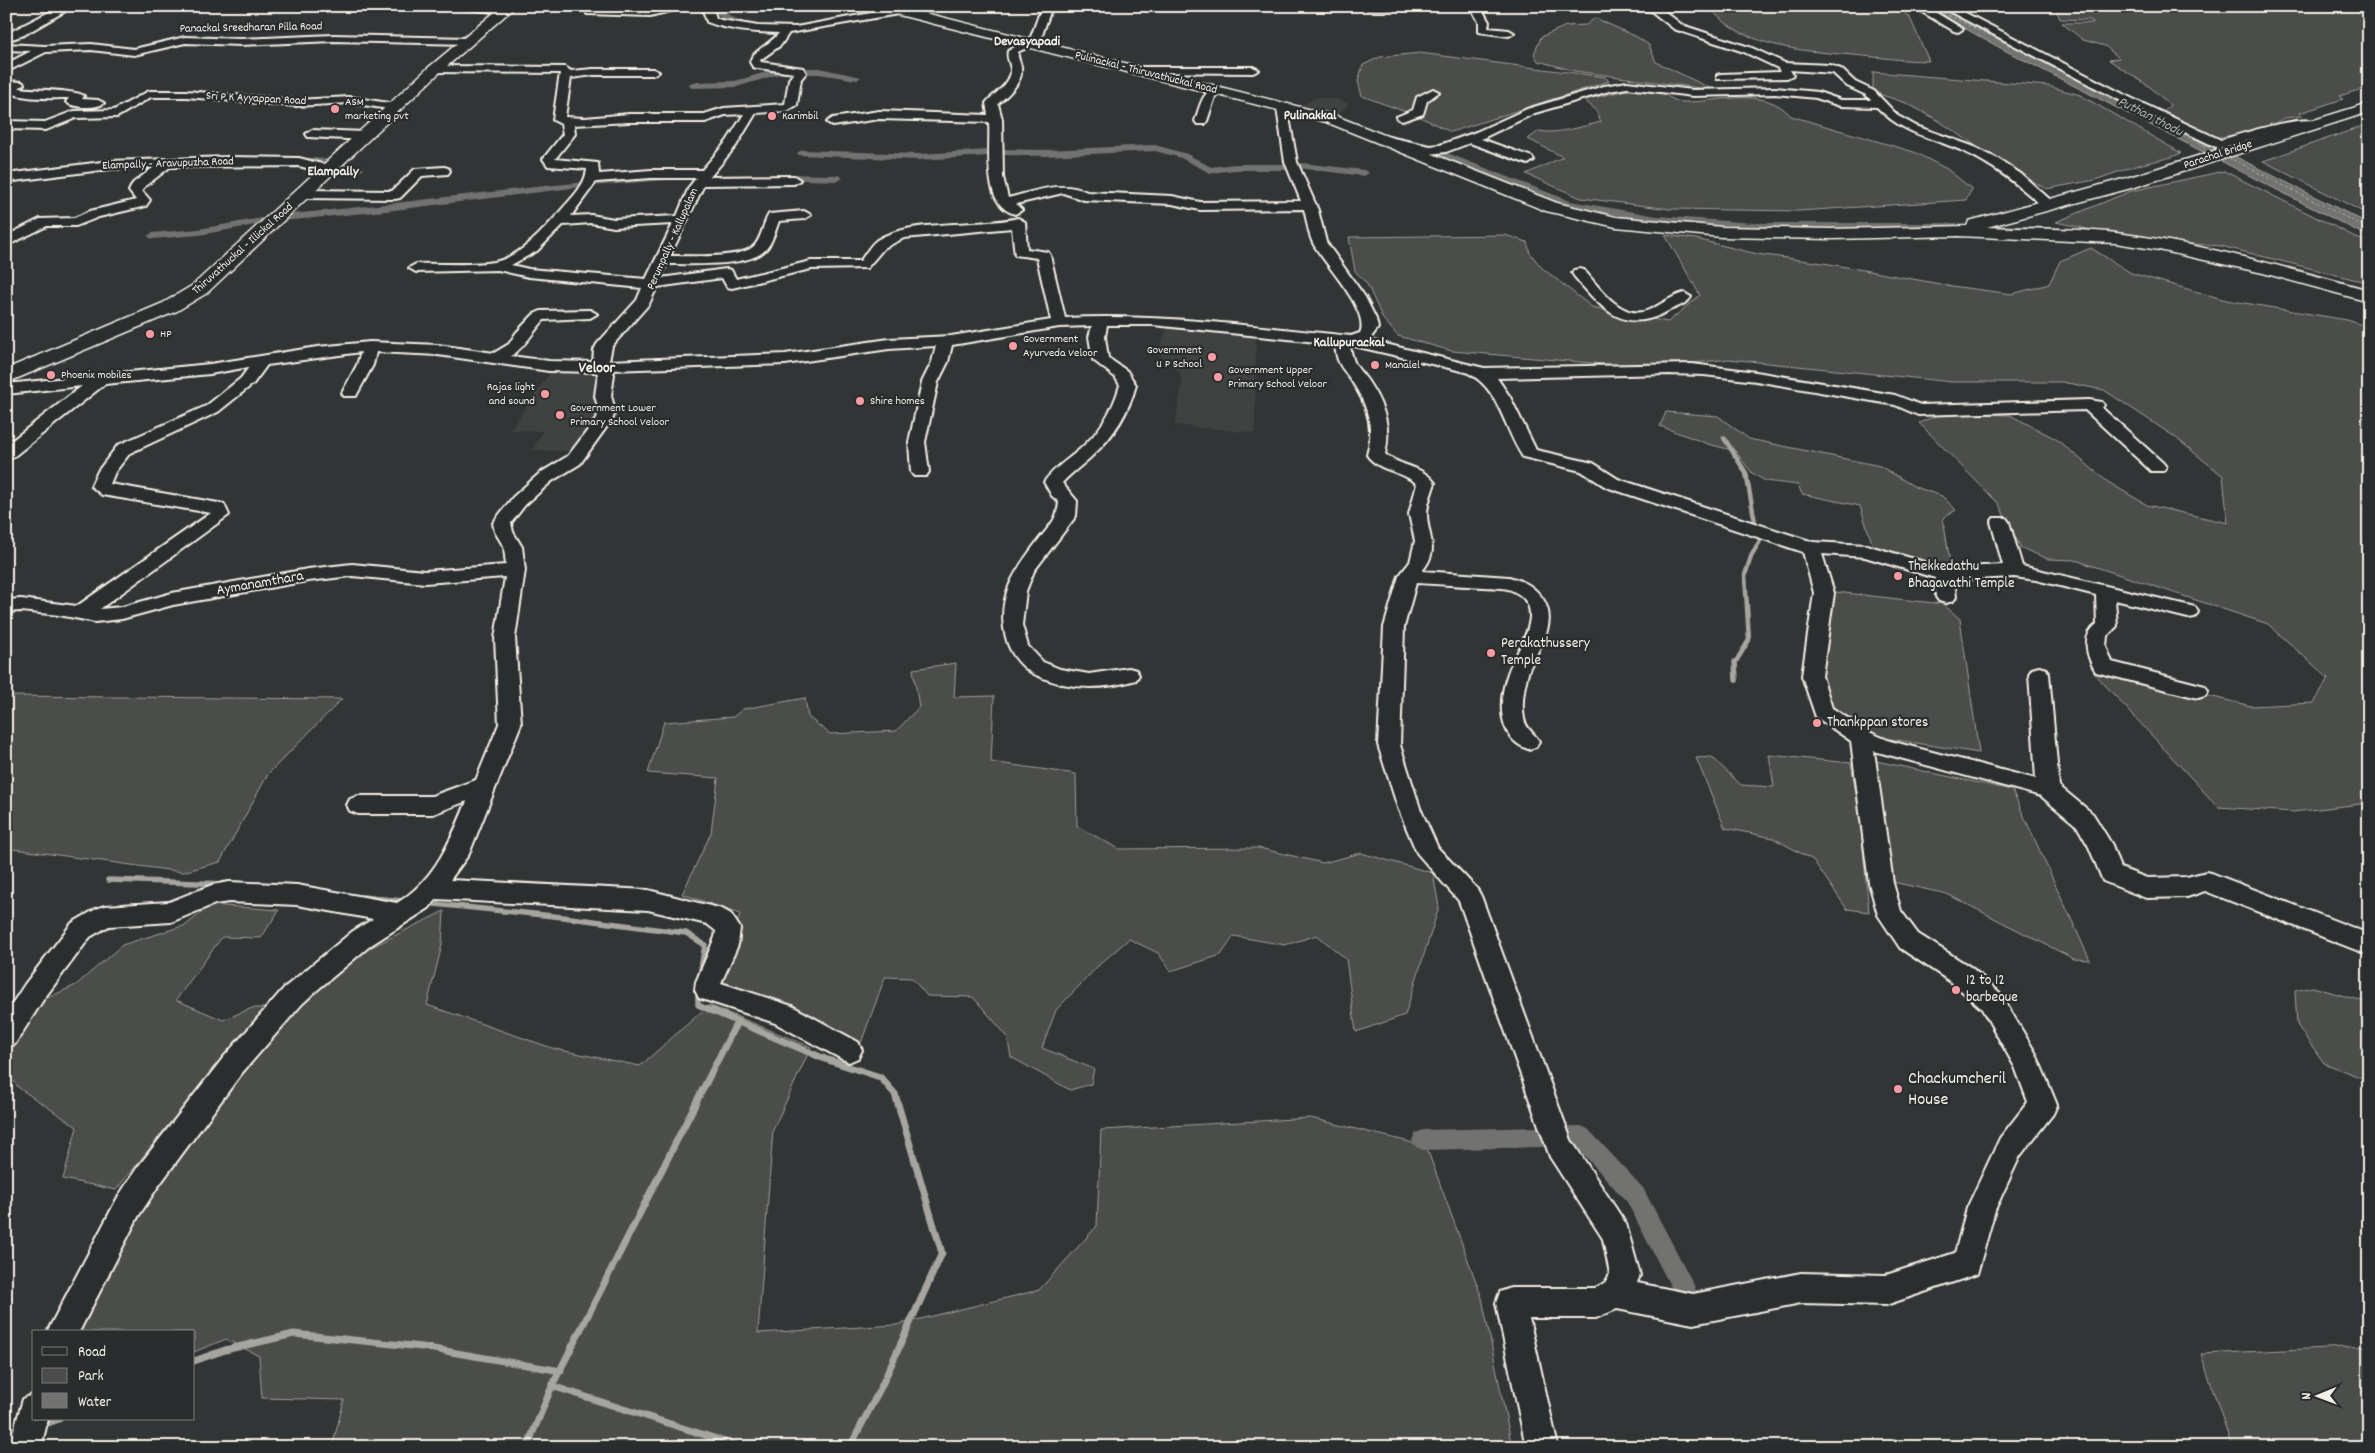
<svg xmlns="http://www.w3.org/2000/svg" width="2375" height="1453" viewBox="0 0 2375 1453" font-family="Dekko,sans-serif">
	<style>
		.built { fill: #404242 }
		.green { fill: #4b4d4c; stroke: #a09f9a }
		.water { fill: #727370; stroke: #a6a5a0 }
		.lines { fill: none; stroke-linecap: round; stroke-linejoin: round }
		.stream-far2 { stroke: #a6a5a0; stroke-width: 4.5 }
		.stream-far1 { stroke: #a6a5a0; stroke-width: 5.5 }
		.stream { stroke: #a6a5a0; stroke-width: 7 }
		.canal { fill: #727370; fill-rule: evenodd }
		.ferry { stroke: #b3b2ac; stroke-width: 1; stroke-dasharray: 3 2.5; stroke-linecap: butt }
		.minor-casing { stroke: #f4f1e8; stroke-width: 4 }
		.major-casing { stroke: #f4f1e8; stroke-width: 3 }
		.minor { fill: #2a2d2e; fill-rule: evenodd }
		.major { fill: #2a2d2e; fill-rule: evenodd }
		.poi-dot { fill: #ff9aa2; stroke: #2a2d2e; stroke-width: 2 }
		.labels { text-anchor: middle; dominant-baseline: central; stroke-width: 4.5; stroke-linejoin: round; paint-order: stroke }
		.far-street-label { font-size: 12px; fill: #f4f1e8; stroke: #2a2d2e }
		.far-poi-label { font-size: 12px; fill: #f4f1e8; stroke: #2a2d2e; text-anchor: start }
		.far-neighbourhood-label { font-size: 14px; font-weight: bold; fill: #f4f1e8; stroke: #2a2d2e }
		.far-water-label { font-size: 14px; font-style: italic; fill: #b3b2ac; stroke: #2a2d2e }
		.far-quarter-label { font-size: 15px; font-weight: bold; fill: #f4f1e8; stroke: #2a2d2e }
		.poi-label { font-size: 15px; fill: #f4f1e8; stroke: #2a2d2e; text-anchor: start }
		.street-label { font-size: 15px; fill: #f4f1e8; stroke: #2a2d2e }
		.near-poi-label { font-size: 18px; fill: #f4f1e8; stroke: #2a2d2e; text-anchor: start }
	</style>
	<rect width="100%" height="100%" fill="#323535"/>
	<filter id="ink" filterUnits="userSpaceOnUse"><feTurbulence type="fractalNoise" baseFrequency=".02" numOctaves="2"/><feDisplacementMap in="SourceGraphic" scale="10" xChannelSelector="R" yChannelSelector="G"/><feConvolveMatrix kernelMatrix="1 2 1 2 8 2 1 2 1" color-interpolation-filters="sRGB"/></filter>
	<g filter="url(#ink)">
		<path class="built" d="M1317,97L1337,99L1349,104L1335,118L1296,108Z
			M1169,325L1256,335L1255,433L1175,425L1182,383L1179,371L1164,360L1158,352Z
			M550,373L601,374V409L597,422L576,451L532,450L543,431L510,430Z"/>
		<path class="green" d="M1708,6H1897L1910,18L1929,61C1906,61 1886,58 1864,56C1810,51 1745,51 1708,6Z
			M2055,6H2151L2165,13L2239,8L2236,6H2369V87L2339,96L2343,99L2300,113L2302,116L2285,118L2263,129L2216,138L2207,137L2164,112L2170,105L2150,87L2109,60L2119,58L2105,46L2083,40L2062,23H2094L2090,20L2060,19Z
			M1595,18L1637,37L1649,45L1656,62L1714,90L1575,71L1538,61L1534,54L1541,37L1566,26L1586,25Z
			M1420,53L1605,77L1609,81L1451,132L1420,117L1362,96L1358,81L1363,65L1380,57Z
			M1873,72L2048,86L2080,95L2181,153L2172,157L2138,165L2095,180L2046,189L2000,162L1936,119L1906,103L1873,92Z
			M1635,88C1643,89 1655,89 1662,93C1670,97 1673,101 1683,102C1718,103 1764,85 1791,116L1914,152L1947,169L1972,189L1966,200L1799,211L1670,209L1581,198L1526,174L1563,157L1528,139L1539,131C1555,135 1584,126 1601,122L1595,109L1584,100Z
			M2369,124V215L2263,161Z
			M2224,171L2369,244V283L2221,246L2132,239L2056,222L2131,191Z
			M1505,235L1527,242L1530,253L1542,268L1592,307L1668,322L1700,295L1665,235L1696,239L1757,254L1830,264L1951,286L2012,294L2049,284L2060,261L2091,248L2131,273L2226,300L2347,320L2369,327V803L2293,812L2218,807L2093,672L2124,676L2251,706L2314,703L2328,678L2268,624L2075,560L2048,559L2021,548L1998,503L1919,423L1942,413L2010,415L2056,439L2108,482L2147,505L2228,523L2223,476L2175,437L2104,390L2062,382H1952L1729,359L1649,368L1452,351L1398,336L1383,319L1367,284L1355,271L1349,237Z
			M1666,412L1718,416L1749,439L1880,466L1915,487L1942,496L1956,510L1943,518L1951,569L1940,571L1874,549L1860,506L1802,494L1798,485L1765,481L1752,473L1735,451L1708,444L1660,426Z
			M1827,591L1943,604L1960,619L1979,753L1878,737L1828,710L1822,679Z
			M956,663L954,697L994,696L991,762L1076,774L1077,826L1119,849L1259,848L1323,863L1361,853L1433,873L1439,907L1405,1015L1356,1032L1346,959L1317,935L1285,945L1234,936L1221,955L1171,971L1158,953L1129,939L1101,963L1056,1010L1042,1048L1094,1069L1091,1084L1070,1090L1011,1057L1007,1036L973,997L927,996L912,978L885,977L861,1043L790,1007L718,986L740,914L682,894L711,833L718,778L648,773L664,722L733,717L743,709L805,698L808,717L830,734L896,731L919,707L913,669Z
			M6,696L342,699L268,774L220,862L183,872L6,848Z
			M1769,755L1851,763L1860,818L1869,912L1847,909L1813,860L1773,838L1725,828L1696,758L1712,757L1741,785L1774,787Z
			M1876,761L2012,790L2090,960L2074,959L1947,894L1888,881Z
			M211,905L279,910L261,938L222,937L176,1000L223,1020L252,1008H269L199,1087L116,1190L63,1179L77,1127L19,1088L6,1071V1047L23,1022L45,999L76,985L122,945L186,925Z
			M444,911L442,945L427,1005L555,1049L640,1066L709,1005L811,1047L773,1130L758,1333L896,1325L1039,1290L1097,1226L1101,1130L1311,1118L1426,1146L1482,1298L1512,1447H332L344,1400L262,1398L259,1356L226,1339L194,1352V1332H80L113,1259L170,1168L287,1018L358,954Z
			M2313,987L2369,1003V1081L2324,1063L2297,1025L2295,991Z
			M2369,1346V1447H2232L2201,1354Z"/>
		<path class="water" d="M1919,6H1937L2369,224V237L2006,51L1946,18Z"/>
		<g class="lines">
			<path class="stream-far2" d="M1724,438L1746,473L1755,522
				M1735,663L1749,640L1745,575L1752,554L1760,541L1759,537"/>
			<path class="stream-far1" d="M1735,662L1736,680
				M108,880L228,884
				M363,897L403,901
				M434,904L563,917L686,933L705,945L699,981
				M698,992V1005L714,1012"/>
			<path class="stream" d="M711,1010L825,1059L880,1077L895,1094L942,1253L881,1387L850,1447
				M194,1361L225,1350L294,1334L422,1347L561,1371
				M552,1386L742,1447
				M40,1426L59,1419
				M527,1447L552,1386L737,1022"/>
			<path class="canal" d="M493,6L676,7L657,11L628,13L512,10Z
				M711,6H719C736,27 767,25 791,26L795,28C784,36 737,27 725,20C719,17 715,12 711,6Z
				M780,68H819L861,77L857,80L819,74H780L736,87L692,88L688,85L692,82L735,81Z
				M1155,145L1187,154L1211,167L1235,164H1286L1291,167L1286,170H1235L1210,173L1181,158L1155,151L1046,156L1004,155L999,152L1004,149L1046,150Z
				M802,150L918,154L989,150L994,153L989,156L918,160L799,155L797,153Z
				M1436,151H1442L1570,201L1657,216L1754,223H1956L1961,226L1956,229H1754L1657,222L1564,206L1436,155Z
				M287,157L319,158L359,166L364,169L359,172L319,164L284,162V158Z
				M1301,163L1364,170L1369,173L1364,176L1298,168L1296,166Z
				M676,174L681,177L679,179L580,187L386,211L282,221L277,218L282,215C414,202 544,184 676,174Z
				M773,174L838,175L843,178L838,181L770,179L768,177Z
				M262,218L267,221L266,223L199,235L152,239L147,236L152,233L199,229Z
				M1983,224L2063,228L2068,231L2063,234L1979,229L1978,227Z
				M2289,266L2369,288V294L2285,271V267Z
				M1581,1126L1588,1129L1643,1188L1693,1283L1696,1291L1693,1299L1685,1302L1677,1299L1627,1202L1576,1146L1423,1150L1416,1147L1412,1140L1416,1133L1423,1130Z"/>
			<path class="ferry" d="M1928,6L2019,49L2215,151
				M2228,157L2369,229"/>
			<g class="minor-casing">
				<path id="minor" d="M61,6H74L24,35L6,41V34Z
					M461,6H498L510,10L505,13L466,9Z
					M594,6H607L604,9L650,10L669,6H691L650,16L587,14V10Z
					M698,6H712L716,18L721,20L758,26L796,27L898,8L903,11L898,14L789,33L781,45L760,60L761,62L803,68L806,73L801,79L797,105L787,111L756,113L736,146L710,177L794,176L800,180L794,184L704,185L670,256C689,256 741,259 754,246C762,238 763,223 769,214L804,211L811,215L804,219L779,221C775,231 772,245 763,252C745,267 690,264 666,264L661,278L726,269L731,270L736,279L811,261H860C866,254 869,246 877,240C912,218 976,228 1018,218L1025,222L1027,249L1048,252L1050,255L1065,318C1161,313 1256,327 1351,336L1360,333C1371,311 1323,263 1313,243C1308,233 1307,220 1304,209L1200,210L1172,204L1084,200L1063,193L1016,204L1022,210L1015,214C981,205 991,149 989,122L879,119L833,126L827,122L833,118L879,111L988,115L986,103C994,93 1010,85 1011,71C1011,63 1006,59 1008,51L1031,37L1042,6H1052L1040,41L1018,52C1017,59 1021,62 1021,68C1023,83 1008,94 998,104L1002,119L1003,177L1008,198C1034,192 1061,180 1087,192L1172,196L1200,202L1301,201L1285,162L1277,108L1279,106H1287L1297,162L1318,210L1326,242L1365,297L1376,319L1378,328L1369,340L1484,368L1692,364L1756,372L1895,395L1921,405L2089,400L2102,402L2104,405L2102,408L2163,463L2166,467L2163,471H2151L2085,410L1918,415L1895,405L1756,381L1704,375L1669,374L1497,378L1510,397L1536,450L1593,463L1618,479L1813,542L1866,545L1945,568L2003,565L1991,522L1994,518H2006L2009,522L2022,566L2195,607L2198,612L2195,617L2188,618L2115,600L2117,626L2107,636L2106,646L2112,662L2205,686L2208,691L2205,696L2198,698L2096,672C2086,656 2081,636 2097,624L2096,595L2036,580L2014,577L1954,580L1956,597L1953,601L1946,603L1939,601L1936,597L1935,578L1865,557L1822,554L1834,593L1822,676L1832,708L1869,732L1890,741L2036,779L2029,674L2032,669L2039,667L2046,669L2049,674L2059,786L2093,814L2112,845L2120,868L2147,878L2187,877L2206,872L2214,874L2369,934V955L2205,891L2187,897L2146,898L2103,881L2089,847L2077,826L2041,796L1874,751L1893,883L1901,911L1918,934L1972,968L2000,993L2036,1054L2057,1105L2053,1114L2020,1156L1995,1210L1977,1274L1886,1305L1801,1303L1693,1324L1617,1309L1596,1318H1529L1558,1447H1526L1496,1303L1500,1292L1511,1288H1595L1605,1283L1610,1274L1603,1239L1550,1157L1459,901L1417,853L1398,808L1378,745L1384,627L1399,576L1410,562L1415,541L1409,514L1417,484C1401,470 1379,472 1367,455C1374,431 1369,409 1356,388C1345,368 1337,369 1335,344L1153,325H1107L1105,337L1108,358L1127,371L1136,385C1129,411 1114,436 1094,454C1084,464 1072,472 1062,483L1077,501L1076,516L1034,571L1026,591L1022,625L1028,646L1043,662L1060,669L1089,674L1129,668L1136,670L1139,675L1136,680C1102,690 1068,690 1036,675C1023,669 1011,655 1007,641C994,599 1015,570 1040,538C1050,526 1058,518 1059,502L1052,496L1044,482C1053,469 1067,460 1079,450C1099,433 1113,410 1120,385L1115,377L1093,360L1089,337L1092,326L1059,327L952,345L948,362L938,382L925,442L929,472L926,476H914L911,472L909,442L922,382L932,362L936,346L889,349L785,364L611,370L614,374L611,396L615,410L613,418L580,464L552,481L525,505L511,523L513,532L522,547L525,570L515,638L521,724L469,854L450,880L648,890L722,909L731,914L740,928L738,945L721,983L792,1006L858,1042L862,1050L858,1058L849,1062L840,1058L775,1023L699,998L695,990L696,982L715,937L716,931L707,924L648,910L436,899L429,908L371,945L316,991L302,1004L241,1074L157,1188L138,1217L79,1332H47L118,1197L137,1168L223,1058L284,988L353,931L373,919L297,905L229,902L215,904L171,922L109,926L90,937L43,1000L15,1044L6,1047V1013L25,984L72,923L96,909L105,906L169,902L212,885L229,882L297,885L397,903C435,880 451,840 467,801L433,814H358L350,811L347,805L350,799L358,796H432L476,780L499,724L495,638L505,577L425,583L352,576L308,581L173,605L122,619L95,622L59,615L21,611L6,612V600L21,599L77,606L211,513L108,496L102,495L91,486L98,471L118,445L206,406L241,378L249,367L210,374L105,384L12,458L6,459V445L82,386L6,394V384L210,364L317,347L370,342L438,345L494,353L509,344L516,333L534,314L541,311L590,310L597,314L590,318L544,320C533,332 524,348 511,356L549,361L593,362L594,350L597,344L637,300L642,288L529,277L498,270L416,272L409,268L416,264C441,263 469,266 494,262C521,257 546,228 563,208C572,198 586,184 587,169L548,166L543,159L563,134L561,124L553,120L560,73L436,72L430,69L436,66L565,67L571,71L593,69H653L659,72L653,75H593L571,78L565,117L585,118L629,114H704L724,108L785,104L789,79L794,73L757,68L753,67L750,62C752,51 772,43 779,33C755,32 730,31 707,22L703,10ZM744,114L727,141L702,170H651L599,174L598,163L555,159L575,134L574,125L629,122H705L725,115ZM651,178H696L689,187L677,216L614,219L591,215L571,216L596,182ZM591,223L614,227L673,224L646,279L529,269L511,265L537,251L563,225ZM1012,228L1015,255L1037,258L1051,320L951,336L889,339L785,354L609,361L612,346L649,304L657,287L722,278L727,287L732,288L811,269L867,268L884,248L904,238ZM1350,345L1466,372C1500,387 1503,428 1523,457L1581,471L1606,487L1803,552L1814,593L1802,676L1816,717L1851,741L1869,883L1878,915L1900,948L1954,984L1982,1009L2015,1067L2028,1102L2000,1138L1967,1208L1955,1253L1886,1275L1801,1273L1693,1294L1637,1283L1640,1275L1626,1224L1571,1140L1481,896L1477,889L1438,848L1420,808L1400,745L1404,627L1416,583C1439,584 1461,586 1484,587C1493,588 1503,587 1511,590C1551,607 1517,648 1508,673C1502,690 1499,709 1505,726C1509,737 1516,745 1528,749L1536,747L1539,741C1534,733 1526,729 1524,719C1521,703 1524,686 1529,670C1538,647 1559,624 1543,599C1534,586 1524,581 1509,577L1422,571C1441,549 1427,536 1427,514C1427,504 1432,492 1435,483C1422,465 1400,467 1385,454C1391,429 1385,408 1371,386C1360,368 1353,369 1350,345ZM361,352L357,365L342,393L344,396H356L373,365L376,352L438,355L549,371L596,372L598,374L595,396L599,410L597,418L568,456L540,473L513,497L493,523L495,532L504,547L506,565L425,571L352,564L308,569L172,593L122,607L100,609L229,515L224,504L110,484L115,472L130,453L218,412L253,384L267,365Z
					M1363,6H1426L1421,9H1368Z
					M1470,6H1480L1489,22L1488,28L1509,30L1514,33L1509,36L1479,32V22Z
					M1629,6H1658L1682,25L1752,48L1785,63L1829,65L1841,69L1855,82L1874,91L1898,116L1916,126L1972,146L1998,159L2021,174L2055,204L2048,208L2043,207C2019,185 1995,166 1965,152C1932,137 1904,135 1877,107L1840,106L1816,98L1775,94L1693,96L1627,88L1609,91L1535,113L1481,139L1532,157L1534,160L1528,164L1470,143L1446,152L1430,154L1380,143L1378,140L1384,136L1430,146L1440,145L1476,132L1527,109L1604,86L1627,82L1693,90L1775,88L1818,92L1841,100H1871L1866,95L1847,86L1833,73L1790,70L1793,75L1787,78L1717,79V75L1721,74L1780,72L1778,68L1744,52L1674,29L1651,11L1634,9Z
					M1912,6H1925L1963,29L1958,32L1954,31Z
					M1939,6H1952L2131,98L2221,140C2239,135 2310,111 2323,124L2317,128L2290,129L2220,148L2216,147L2123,102Z
					M333,35L468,38L473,41L468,44L333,41L241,45L185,43L134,55L91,50L46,52L6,72V64L31,51L6,50V44L45,46L91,44L134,49L185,37L241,39Z
					M1134,67H1253L1259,70L1253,73L1130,72L1128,70Z
					M6,81L22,82L24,84L19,88C32,90 78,90 84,96L82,99L98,100L104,103C97,109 73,108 66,102L69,98C54,98 18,100 6,90Z
					M1215,88L1221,91L1215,97L1207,121L1205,124H1197L1195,121C1199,110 1202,91 1215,88Z
					M1433,89L1439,92L1427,101L1423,114L1402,121L1398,119L1396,117L1413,110L1417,97Z
					M149,91H186L296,100L350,97L395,104L401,107L395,110L350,103L296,106L186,97H151L117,117L76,118L46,130L6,129V121L45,122L74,111L114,110Z
					M312,130L365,132L371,136L365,140L308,137L306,134Z
					M229,157L299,158L333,167L335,170L329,174L299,166L170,167L143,188L142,191L150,200L146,206L99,217L76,226H47L6,246V236L40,219L74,218L90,211L136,200L129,191L133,183L154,167L110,169L6,182V174L110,161Z
					M444,167L448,168L450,171L448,174L422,176L400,198L395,199L304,198L298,194L304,190L392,191L415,169Z
					M1579,269L1584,270C1599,287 1622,322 1649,310C1661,305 1671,296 1684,293L1691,297C1687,304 1676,307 1668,311C1624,336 1601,308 1574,276L1572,273L1574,270Z
					M34,1394V1419H48L41,1447H9L23,1399Z"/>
			</g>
			<g class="major-casing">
				<path id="major" d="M502,6H516L438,74L207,293L177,311L6,383V369L163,303L193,285L428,68Z
					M874,6H897L1336,116L1557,203L1616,217L1722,227L1832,229L1967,226L1969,221L2123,179L2369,103V112L2135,187L1987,227C2030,229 2074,228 2116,233C2202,243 2286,268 2369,290V302L2263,273L2159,250L2115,243L1958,236L1832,239L1722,237L1616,227L1546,211L1326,122L875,9Z"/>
			</g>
			<use href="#minor" class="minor"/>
			<use href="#major" class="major"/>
		</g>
	</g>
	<g class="poi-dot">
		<circle cx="335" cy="109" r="5"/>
		<circle cx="772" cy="116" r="5"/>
		<circle cx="150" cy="334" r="5"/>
		<circle cx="1013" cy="346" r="5"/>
		<circle cx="1212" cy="357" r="5"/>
		<circle cx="1375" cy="365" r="5"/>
		<circle cx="51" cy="375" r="5"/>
		<circle cx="1218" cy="377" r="5"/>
		<circle cx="545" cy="394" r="5"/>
		<circle cx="860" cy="401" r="5"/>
		<circle cx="560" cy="415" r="5"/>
		<circle cx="1898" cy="576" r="5"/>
		<circle cx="1491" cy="653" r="5"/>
		<circle cx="1817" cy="723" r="5"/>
		<circle cx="1956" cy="990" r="5"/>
		<circle cx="1898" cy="1089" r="5"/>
	</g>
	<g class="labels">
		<g class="far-street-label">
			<text transform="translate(251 28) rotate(-1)">Panackal Sreedharan Pilla Road</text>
			<text transform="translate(1146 73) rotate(14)">Pulinackal - Thiruvathuckal Road</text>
			<text transform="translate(256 99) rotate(3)">Sri P K Ayyappan Road</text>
			<text transform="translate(2218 155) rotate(-18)">Parachal Bridge</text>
			<text transform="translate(168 164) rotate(-2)">Elampally - Aravupuzha Road</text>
			<text transform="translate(673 239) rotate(-66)">Perumpally - Kallupalam</text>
			<text transform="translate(243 249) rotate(-42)">Thiruvathuckal - Illickal Road</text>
		</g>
		<g class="far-poi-label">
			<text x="345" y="102">ASM<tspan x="345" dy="14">marketing pvt</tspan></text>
			<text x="782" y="116">Karimbil</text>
			<text x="160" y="334">HP</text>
			<text x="1023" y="339">Government<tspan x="1023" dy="14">Ayurveda Veloor</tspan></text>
			<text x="1202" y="350" text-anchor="end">Government<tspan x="1202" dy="14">U P School</tspan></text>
			<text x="1385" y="365">Manalel</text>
			<text x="1228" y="370">Government Upper<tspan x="1228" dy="14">Primary School Veloor</tspan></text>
			<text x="61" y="375">Phoenix mobiles</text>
			<text x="535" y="387" text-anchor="end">Rajas light<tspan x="535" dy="14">and sound</tspan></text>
			<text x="870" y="401">Shire homes</text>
			<text x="570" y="408">Government Lower<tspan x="570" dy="14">Primary School Veloor</tspan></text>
		</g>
		<g class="far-neighbourhood-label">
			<text x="1027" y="42">Devasyapadi</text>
			<text x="1310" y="116">Pulinakkal</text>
			<text x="333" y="172">Elampally</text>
			<text x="1349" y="343">Kallupurackal</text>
		</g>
		<g class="far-water-label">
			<text transform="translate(2150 117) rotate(27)">Puthan thodu</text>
		</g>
		<g class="far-quarter-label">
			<text x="597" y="369">Veloor</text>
		</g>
		<g class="poi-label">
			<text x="1908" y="567">Thekkedathu<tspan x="1908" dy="17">Bhagavathi Temple</tspan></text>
			<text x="1501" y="644">Perakathussery<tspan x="1501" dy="17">Temple</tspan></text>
			<text x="1827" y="723">Thankppan stores</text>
			<text x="1966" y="981">12 to 12<tspan x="1966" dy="17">barbeque</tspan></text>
		</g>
		<g class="street-label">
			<text transform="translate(260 584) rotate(-10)">Aymanamthara</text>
		</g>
		<g class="near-poi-label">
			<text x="1908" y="1079">Chackumcheril<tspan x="1908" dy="21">House</tspan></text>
		</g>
	</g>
	<rect width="2375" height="1453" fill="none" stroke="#2a2d2e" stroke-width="25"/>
	<rect x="12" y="12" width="2350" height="1428" fill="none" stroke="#f4f1e8" stroke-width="2" filter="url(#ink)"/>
	<rect x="32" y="1330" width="162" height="90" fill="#2a2d2e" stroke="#7b7b78"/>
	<rect x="42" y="1347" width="25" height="8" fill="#2a2d2e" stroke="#7b7b78"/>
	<text x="78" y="1356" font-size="15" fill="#f4f1e8">Road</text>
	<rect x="42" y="1368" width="25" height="15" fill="#4b4d4c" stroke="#7b7b78"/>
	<text x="78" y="1380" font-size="15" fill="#f4f1e8">Park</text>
	<rect x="42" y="1393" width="25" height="15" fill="#727370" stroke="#7b7b78"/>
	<text x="78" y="1406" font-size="15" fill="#f4f1e8">Water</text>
	<g transform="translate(2318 1396) rotate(269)" stroke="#2a2d2e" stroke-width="4" paint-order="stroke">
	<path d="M0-4L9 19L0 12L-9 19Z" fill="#f4f1e8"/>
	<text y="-8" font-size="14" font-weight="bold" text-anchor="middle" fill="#f4f1e8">N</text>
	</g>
</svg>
